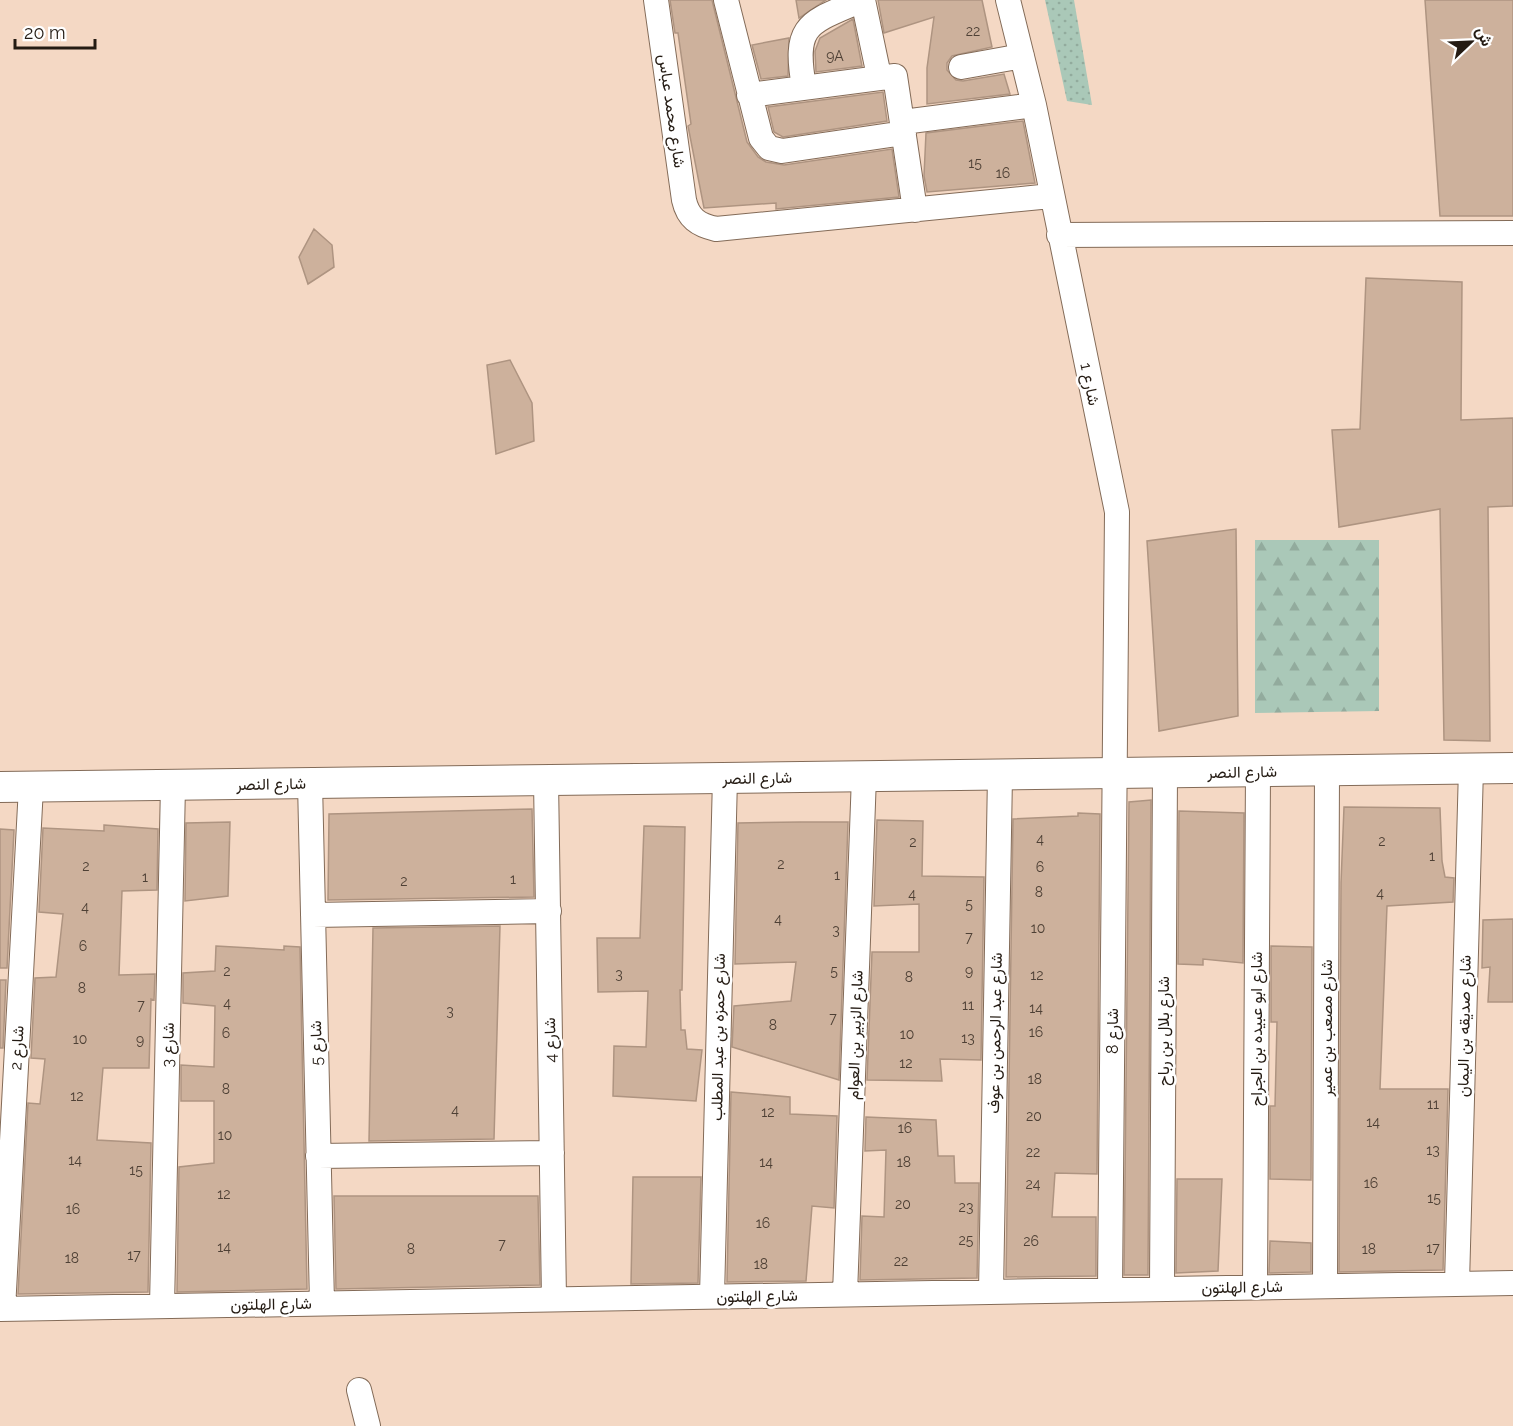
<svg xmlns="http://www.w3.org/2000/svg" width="1513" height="1426" viewBox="0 0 1513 1426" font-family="Raleway,Vazirmatn,sans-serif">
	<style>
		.green { fill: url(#green-dots) }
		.forest { fill: url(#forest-firs) }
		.building { fill: #cdb19c; stroke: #ae9481; stroke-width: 1.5 }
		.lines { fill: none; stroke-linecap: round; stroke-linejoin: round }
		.minor-casing { stroke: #836b58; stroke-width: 26 }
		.tertiary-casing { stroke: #836b58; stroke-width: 32 }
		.minor { stroke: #fff; stroke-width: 24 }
		.tertiary { stroke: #fff; stroke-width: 30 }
		.labels { text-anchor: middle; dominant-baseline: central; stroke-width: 5; stroke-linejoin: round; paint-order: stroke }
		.number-label { font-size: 14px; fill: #4e4035 }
		.street-label { font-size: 16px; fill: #241b13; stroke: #fff }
	</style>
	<defs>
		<pattern id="green-dots" width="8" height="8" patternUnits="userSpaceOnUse" patternTransform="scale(1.5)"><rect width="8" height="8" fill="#aac8b8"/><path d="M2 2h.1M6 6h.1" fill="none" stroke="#92ab9d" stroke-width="1.8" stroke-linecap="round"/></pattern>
		<pattern id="forest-firs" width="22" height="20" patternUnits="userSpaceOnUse" patternTransform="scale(1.5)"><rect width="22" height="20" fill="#aac8b8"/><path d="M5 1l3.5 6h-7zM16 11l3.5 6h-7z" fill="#92ab9d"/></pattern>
	</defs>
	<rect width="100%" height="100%" fill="#f4d8c4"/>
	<path class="green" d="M1045,0H1074L1092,105L1067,101Z"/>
	<path class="forest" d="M1255,540H1379V711L1255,713Z"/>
	<path class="building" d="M670,0H712L747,142L758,157L766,162L784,165L892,149L899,197L776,209V203L704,208L688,126L691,124L678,33H675Z
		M796,0H826L799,18Z
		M878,0H982L992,47L952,56L947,63V70L956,80L963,81L1004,74L1010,94L927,104V68L934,17L884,33Z
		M1425,0H1513V216H1440Z
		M853,19L862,66L816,72L815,51L820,38Z
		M789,38L788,76L761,79L752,45Z
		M883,92L887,121L783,137L774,132L768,107Z
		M1023,121L1035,183L927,192L924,176L926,133Z
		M314,229L332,245L334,267L308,284L299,257Z
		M1366,278L1462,282L1461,420L1513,418V506L1488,507L1490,741L1444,740L1440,509L1339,527L1332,430L1360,429Z
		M510,360L532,403L534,441L496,454L487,365Z
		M1236,529L1238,716L1159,731L1147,541Z
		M1151,800L1148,1275H1124L1129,802Z
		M1344,807L1440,808L1442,861L1445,877L1454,878L1453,902L1387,906L1380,1089H1448L1443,1270L1339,1272L1341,883Z
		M532,809L534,897L328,900L329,814Z
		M1179,811L1244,813L1243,963L1203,959V965L1178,964Z
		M1078,813L1100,814L1097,1174L1055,1173L1052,1217H1096V1276L1006,1277L1013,819L1078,816Z
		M877,820L923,821L922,876L984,877L981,1060L940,1059L942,1081L867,1080L872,952H919V904L874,906Z
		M230,822L228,896L185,901L186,823Z
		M801,822H848L839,1080L732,1047L734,1006L791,1001L796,962L735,964L738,823Z
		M104,825L158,829L157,890L122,891L119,975L155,974L154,1000L151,999L149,1068H103L97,1140L151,1143L148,1292L18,1294L28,1103L40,1104L45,1059L31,1058L35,978L56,977L63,914L39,912L43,828L104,831Z
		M644,826L685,827L682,990H680L681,1030H685L687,1049L702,1050L696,1101L613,1096L614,1046L646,1047L648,991L598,992L597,938H640Z
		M0,829L14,830L7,968H0Z
		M1513,919V1002H1488L1490,967L1482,968L1483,920Z
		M500,926L494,1139L369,1141L373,928Z
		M216,946L284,950V946L300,947L307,1289L177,1292L179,1167L214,1163V1101H181V1065L214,1067L215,1006L183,1003V973L215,971Z
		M1271,946L1312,947L1311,1180L1270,1179V1106H1275L1277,1022H1271Z
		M0,980H6L3,1048H0Z
		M731,1092L790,1097V1114L837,1116L834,1208L812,1206L806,1281L727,1282Z
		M866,1117L936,1120L938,1156H954L955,1183H979L977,1278L860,1280L862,1216L884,1217L886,1150L865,1151Z
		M633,1177H701L698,1283L631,1284Z
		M1177,1179H1222L1218,1271L1176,1273Z
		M334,1196H538L540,1285L336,1289Z
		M1270,1241L1311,1243V1272L1269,1273Z"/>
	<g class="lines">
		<g class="minor-casing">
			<path id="minor" d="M656,0L684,200C688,218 698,225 716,229L1051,196
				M726,0L761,138L769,148L782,151L904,133
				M863,0L879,76
				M1008,0L1034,105L1117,512L1110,1290
				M961,67L1022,56
				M804,87C793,24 808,23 862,0
				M749,95L895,76L915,210
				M903,122L1034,105
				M1059,235L1513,233
				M546,780L554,1299
				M310,783L322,1303
				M313,915L549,911
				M318,1156L552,1153
				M1457,1283L1471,768
				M1325,1286L1327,771
				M1255,1287L1258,771
				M1162,1289L1165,773
				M991,1292L1000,775
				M845,1294L864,776
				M712,1296L725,778
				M162,1306L173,785
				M0,1309L1513,1283
				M3,1309L31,787
				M359,1390L368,1426"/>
		</g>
		<g class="tertiary-casing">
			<path id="tertiary" d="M0,787L1513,768"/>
		</g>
		<use href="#minor" class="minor"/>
		<use href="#tertiary" class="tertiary"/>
	</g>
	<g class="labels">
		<g class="number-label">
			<text x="973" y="31">22</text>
			<text x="835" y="56">9A</text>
			<text x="975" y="163">15</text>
			<text x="1003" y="173">16</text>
			<text x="1040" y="839">4</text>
			<text x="1382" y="841">2</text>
			<text x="913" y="842">2</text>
			<text x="1432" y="856">1</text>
			<text x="781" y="864">2</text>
			<text x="86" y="866">2</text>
			<text x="1040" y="867">6</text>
			<text x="837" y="875">1</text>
			<text x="145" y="877">1</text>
			<text x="513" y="879">1</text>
			<text x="404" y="881">2</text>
			<text x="1039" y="892">8</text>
			<text x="1380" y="893">4</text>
			<text x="912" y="894">4</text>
			<text x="969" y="904">5</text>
			<text x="85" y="907">4</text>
			<text x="778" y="919">4</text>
			<text x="1038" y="928">10</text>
			<text x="836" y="930">3</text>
			<text x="969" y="937">7</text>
			<text x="83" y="946">6</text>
			<text x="227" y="971">2</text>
			<text x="834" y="971">5</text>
			<text x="969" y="971">9</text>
			<text x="619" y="974">3</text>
			<text x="1037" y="975">12</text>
			<text x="909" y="977">8</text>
			<text x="82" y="988">8</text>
			<text x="227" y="1003">4</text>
			<text x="141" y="1005">7</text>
			<text x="968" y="1005">11</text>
			<text x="1036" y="1008">14</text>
			<text x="450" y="1011">3</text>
			<text x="833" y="1018">7</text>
			<text x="773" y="1025">8</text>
			<text x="1036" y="1032">16</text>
			<text x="226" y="1033">6</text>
			<text x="907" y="1034">10</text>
			<text x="968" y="1038">13</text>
			<text x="80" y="1039">10</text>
			<text x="140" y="1040">9</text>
			<text x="906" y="1063">12</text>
			<text x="1035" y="1079">18</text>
			<text x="226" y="1089">8</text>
			<text x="77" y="1096">12</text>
			<text x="1433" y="1104">11</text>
			<text x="455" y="1110">4</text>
			<text x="768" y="1112">12</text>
			<text x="1034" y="1116">20</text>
			<text x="1373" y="1122">14</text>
			<text x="905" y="1128">16</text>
			<text x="225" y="1135">10</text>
			<text x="1433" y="1150">13</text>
			<text x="1033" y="1152">22</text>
			<text x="75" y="1160">14</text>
			<text x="766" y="1162">14</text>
			<text x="904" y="1162">18</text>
			<text x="136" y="1170">15</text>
			<text x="1371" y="1183">16</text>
			<text x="1033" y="1184">24</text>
			<text x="224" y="1194">12</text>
			<text x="1434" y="1198">15</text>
			<text x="903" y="1204">20</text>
			<text x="966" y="1207">23</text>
			<text x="73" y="1209">16</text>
			<text x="763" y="1223">16</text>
			<text x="966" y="1240">25</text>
			<text x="1031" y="1241">26</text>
			<text x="502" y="1244">7</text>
			<text x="224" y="1247">14</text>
			<text x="1433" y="1248">17</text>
			<text x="411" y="1249">8</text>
			<text x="1369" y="1249">18</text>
			<text x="134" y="1255">17</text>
			<text x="72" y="1258">18</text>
			<text x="901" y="1261">22</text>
			<text x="761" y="1264">18</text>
		</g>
		<g class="street-label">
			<text transform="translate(672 111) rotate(82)">شارع محمد عباس</text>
			<text transform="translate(1090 384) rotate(78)">شارع 1</text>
			<text transform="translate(1242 772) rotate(-1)">شارع النصر</text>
			<text transform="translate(757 778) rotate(-1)">شارع النصر</text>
			<text transform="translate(271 784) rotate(-1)">شارع النصر</text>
			<text transform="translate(1464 1026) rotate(-89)">شارع صديقه بن اليمان</text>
			<text transform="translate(1326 1028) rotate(-90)">شارع مصعب بن عمير</text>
			<text transform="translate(1256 1029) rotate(-90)">شارع ابو عبيده بن الجراح</text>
			<text transform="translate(1112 1031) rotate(-90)">شارع 8</text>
			<text transform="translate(1163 1031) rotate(-90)">شارع بلال بن رباح</text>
			<text transform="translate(995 1033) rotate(-89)">شارع عبد الرحمن بن عوف</text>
			<text transform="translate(855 1035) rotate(-88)">شارع الزبير بن العوام</text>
			<text transform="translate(718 1037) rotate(-89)">شارع حمزه بن عبد المطلب</text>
			<text transform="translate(550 1040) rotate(-91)">شارع 4</text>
			<text transform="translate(316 1043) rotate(-91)">شارع 5</text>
			<text transform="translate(168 1045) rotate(-89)">شارع 3</text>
			<text transform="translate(17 1048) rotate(-87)">شارع 2</text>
			<text transform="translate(1242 1287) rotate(-1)">شارع الهلتون</text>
			<text transform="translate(757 1296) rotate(-1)">شارع الهلتون</text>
			<text transform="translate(271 1304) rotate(-1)">شارع الهلتون</text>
		</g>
	</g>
	<g transform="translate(1471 42) rotate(67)" stroke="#ffffff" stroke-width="4.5" paint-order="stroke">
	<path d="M0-4.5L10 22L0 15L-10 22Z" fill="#241b13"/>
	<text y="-9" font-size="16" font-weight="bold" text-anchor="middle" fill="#241b13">ش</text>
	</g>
	<path d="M15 39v9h80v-9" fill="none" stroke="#241b13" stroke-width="3"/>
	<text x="24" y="39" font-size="18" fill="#241b13" stroke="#ffffff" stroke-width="4.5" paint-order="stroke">20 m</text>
</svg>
